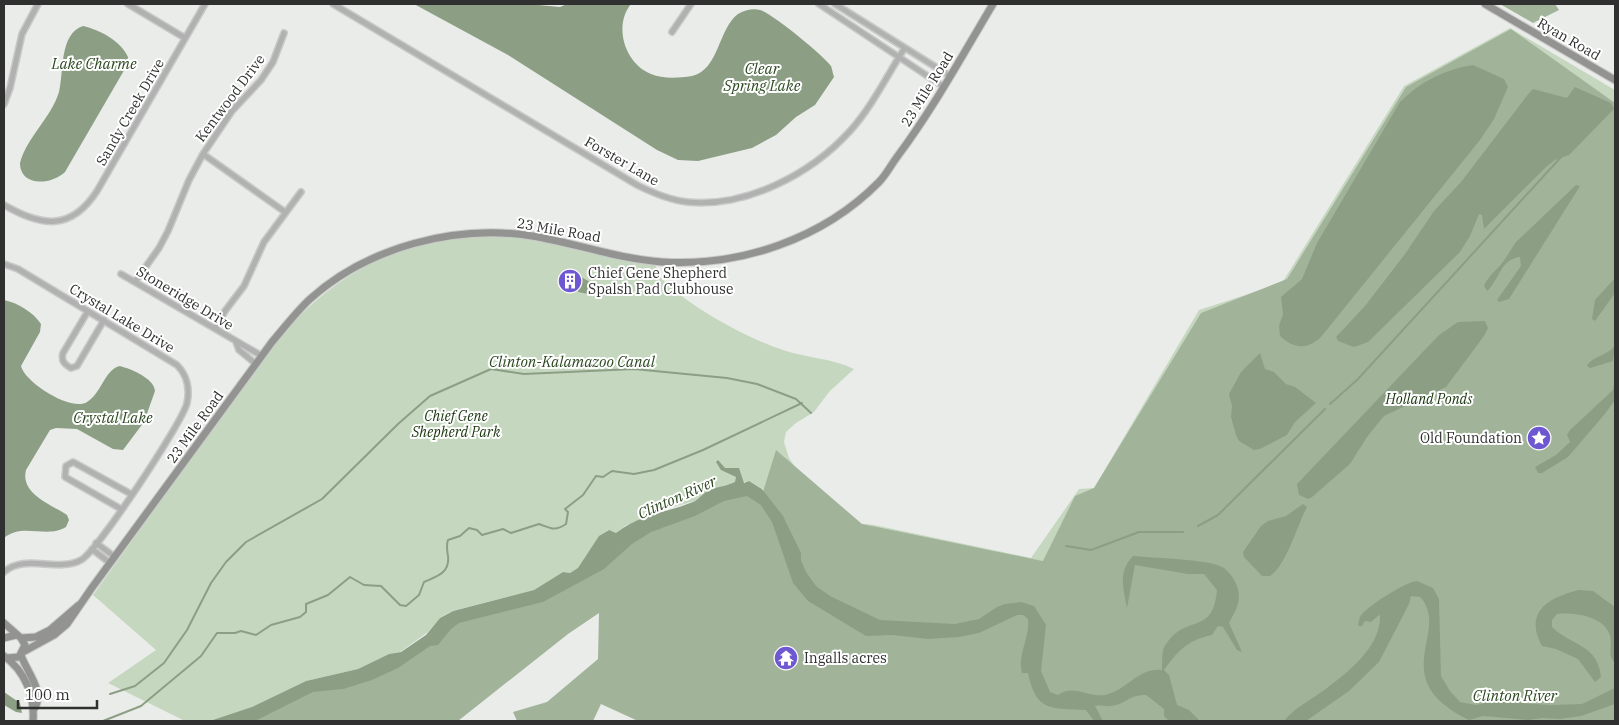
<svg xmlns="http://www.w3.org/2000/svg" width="1619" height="725" viewBox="0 0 1619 725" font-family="'IBM Plex Serif',serif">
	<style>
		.green { fill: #c6d7c0 }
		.forest { fill: #a1b49a }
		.water { fill: #8c9f85 }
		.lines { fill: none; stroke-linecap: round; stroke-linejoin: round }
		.stream { stroke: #8c9f85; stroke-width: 2 }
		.street-casing { stroke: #c8cac8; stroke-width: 8 }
		.secondary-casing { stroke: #c8cac8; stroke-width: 9 }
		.street { stroke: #b0b1b0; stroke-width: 5 }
		.secondary { stroke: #939492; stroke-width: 7 }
		.labels { text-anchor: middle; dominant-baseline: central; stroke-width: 4; stroke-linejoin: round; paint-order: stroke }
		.street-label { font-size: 14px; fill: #2f302f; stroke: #fff }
		.poi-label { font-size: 14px; fill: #2f302f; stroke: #fff; text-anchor: start }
		.park-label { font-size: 14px; font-style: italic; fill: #19340d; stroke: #fff }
		.water-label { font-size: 15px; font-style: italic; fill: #2c4820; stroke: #fff }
	</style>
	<rect width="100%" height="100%" fill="#eaece9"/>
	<path class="green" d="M1510,28L1615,90V713L1381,621L783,515L763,489L749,481L712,489L695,501L669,508L625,526L616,533L608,530L600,536L578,569L570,573L563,572L534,590L452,611L441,617L428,632L400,652L389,654L358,669L306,681L250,708L217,720L185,721L108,683L156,650L93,595L273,344C295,319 318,296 346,278C396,244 473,229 532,238C573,245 614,255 655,264C657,268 658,274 661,278C686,305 748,339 783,350C807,358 831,358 854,369L829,392L814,412L796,423L786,432L784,442L789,458L805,482L845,522L874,525L1031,558L1079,489L1094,488L1199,310L1282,283L1404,86Z"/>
	<path class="forest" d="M1500,4H1555L1559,10L1533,23Z
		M1511,29L1615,103V721H638L601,704L593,721H517L513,712L547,702L598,659L599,613L568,634L458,721H227L419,648L448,623L571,581L638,528L726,494L762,495L776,450L862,524L1043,561L1075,496L1094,488L1201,313L1287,279L1406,87Z"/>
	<path class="water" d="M414,4H528L560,7L567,4H631C613,26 625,64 651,74C663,79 678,78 692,76C719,70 718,29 738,14C745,10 753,8 760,10C772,13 824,56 831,66C832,69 833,74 834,77L815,105L796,117L776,135L752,148L698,161L678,160L657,150L508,55Z
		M83,26C100,30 121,41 128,57L126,67L65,172C50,186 20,186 20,163C27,137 51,118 59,92C64,72 59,34 83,26Z
		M1473,65L1504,79L1508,87L1494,119L1480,140L1321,337C1307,350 1294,349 1280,336L1279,326L1283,314L1281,297L1302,279L1317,243L1400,102C1420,82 1445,69 1473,65Z
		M1575,87L1611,103L1614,109L1569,155L1555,160L1546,167L1484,229L1482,215L1479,214L1470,236L1460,252L1368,342L1354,347L1338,341L1336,337L1365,306L1405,254L1434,211L1461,182L1529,93L1533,89L1567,98Z
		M1576,185L1580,186L1509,299L1499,302L1497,300L1521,266L1520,257C1500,259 1499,281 1487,291L1484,286C1489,274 1499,269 1505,259C1509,253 1512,248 1516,242Z
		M581,277L592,283L593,295L578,292Z
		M1615,278V293L1595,321L1592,319L1595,300Z
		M4,300C18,303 33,312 41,324L40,332L21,366C25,383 72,412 87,402C101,394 105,369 120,366C131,369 154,378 155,391L144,422L123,450L113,449L77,429L56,428L50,430L26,470C20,494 51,504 67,515L69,520L66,527C47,539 22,522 4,538Z
		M1485,321L1488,328L1484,336L1446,387L1384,416L1367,437L1350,464L1312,497L1308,499L1299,495L1297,484L1439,335L1458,322Z
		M1615,345L1613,361L1590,368L1587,366C1592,356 1608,356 1615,345Z
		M1260,353L1265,369L1274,372L1286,384L1295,387L1316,403L1295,422L1287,435L1260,449L1254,450L1239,441L1236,435L1231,417L1232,406L1229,394L1241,372Z
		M1615,378V400L1604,415L1568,457L1542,473H1538L1535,467L1556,455L1570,442L1567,435L1570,430L1613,390Z
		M718,460L725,468H739L744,483L749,481L762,489L783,516L801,553V560L806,572L816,586L830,596L880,620L955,624L979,619L997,607L1005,604L1021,602L1034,606L1046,625L1041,671L1050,692L1058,695C1070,686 1082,693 1095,695C1122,699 1136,666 1162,670C1162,663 1162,656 1163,650C1164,646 1167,643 1169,640C1190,615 1213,634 1217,590L1204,574H1188L1135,565L1127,608C1123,588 1118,571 1133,556C1151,558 1212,559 1224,568C1234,576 1239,587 1239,598C1238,608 1233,615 1229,623L1242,652L1237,650L1223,627L1218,626L1212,635C1187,640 1178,651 1164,670L1169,675L1177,705L1189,710L1200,721H1169L1164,716V709L1146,695C1130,694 1124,705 1111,706C1105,707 1101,704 1095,706L1103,721H1094L1086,710C1052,708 1036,713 1028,673H1022C1017,654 1030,639 1028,619L1023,615H1017L979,633L959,637L928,639L892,635L866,636L808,601L793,583L772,522L761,505L747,496L724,501L695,516L651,532L632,544L604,569L543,602L459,623L451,629L438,645L430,646L398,668L372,680L343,689L313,692L255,721H210L252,707L306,681L358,669L389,654L401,652L426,635L440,618L453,611L534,590L563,572L570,573L578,568L599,536L609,530L616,533C640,514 666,513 693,502C700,499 704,491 712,489C721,486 727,486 735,482L736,477L721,470L716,462Z
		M1303,504L1307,507C1297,526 1286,566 1270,576H1262L1244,557L1243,552L1261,526L1268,521L1286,516Z
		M1417,581L1433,588L1439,599L1441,676L1450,691L1460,702L1476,705L1493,701L1551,705L1582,704L1615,688V704L1581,716L1560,719L1543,718L1528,720L1483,716L1469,720C1383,678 1452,631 1420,597L1411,596L1409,604L1379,662L1349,691L1306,721H1284C1295,707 1313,699 1327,688C1349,672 1381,646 1380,616L1379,615L1371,622L1365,621L1362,626H1358C1359,622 1359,617 1362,614C1370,605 1405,582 1417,581Z
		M1579,590L1593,591L1615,607V663C1606,654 1614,644 1609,633C1602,616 1573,612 1557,614L1552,620V627C1571,646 1598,644 1601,677L1595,682L1578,659L1556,649L1542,646C1523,611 1550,597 1579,590Z
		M4,692L20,703L22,713L16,712L4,705Z"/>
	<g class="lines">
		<path class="stream" d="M1330,404L1358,379L1562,156
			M1198,526L1218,515L1325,409
			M1066,546L1091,550L1139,532H1183
			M110,694L135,686L164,663L187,630L211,583L226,562L246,542L322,499L398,424L430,396L491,369L524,374L634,369L727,378L757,384L796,399L811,413
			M103,721L141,706L201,656L217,633H235L241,631L256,635L271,625L300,617L306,612V604L328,595L350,577L364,585L381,586L400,605L406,606L419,595L424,582C437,576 450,573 448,556C447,550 446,545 448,540L460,536L469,528L477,530L482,535L503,529L511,533L539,524C551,528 554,532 566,524L568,512L565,509L583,495L596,476L603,477L612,471L634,474L654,470L703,450L802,403"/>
		<g class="street-casing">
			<path id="street" d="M128,4L185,38
				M333,4L637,185C653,193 669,200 687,202C746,208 811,174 850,131C871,108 887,76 904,49
				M819,4L944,87
				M835,4L950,76
				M672,32L691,4
				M4,104L10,88L22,34L38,4
				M203,154L285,212
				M4,205C42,227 71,231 97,191L205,4
				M4,264L18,269L177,365C187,375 190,389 187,403C183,422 96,553 81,560C57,573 25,553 4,572
				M121,274L262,356
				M135,282L159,248L168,231L189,180L203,154L232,111L261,80L273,62L284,33
				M88,311L63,353C61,361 64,364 71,368L77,366L104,320
				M216,328L225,311L244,286L264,242L301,192
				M236,342L239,350L256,364
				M121,509L65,477L66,466L73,462L131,494
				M96,543L115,557
				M92,549L110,563"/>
		</g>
		<g class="secondary-casing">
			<path id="secondary" d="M1485,4L1615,80
				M4,623L21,638L25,645L19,657L7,658
				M4,638L16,635
				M21,638L36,637L50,630L79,605
				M23,652L54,635L67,624L91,589L272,342C284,328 296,312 310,299C368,247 455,224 532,236C575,243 618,259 662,262C740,267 823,239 879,182C886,175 891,165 897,157C933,109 962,56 993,4
				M21,655C26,671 46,692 34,709
				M4,656C25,671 35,696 33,721"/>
		</g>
		<use href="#street" class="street"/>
		<use href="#secondary" class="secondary"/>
	</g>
	<defs>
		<g id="building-disc" transform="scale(1.25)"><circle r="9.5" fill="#6e58d1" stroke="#fff"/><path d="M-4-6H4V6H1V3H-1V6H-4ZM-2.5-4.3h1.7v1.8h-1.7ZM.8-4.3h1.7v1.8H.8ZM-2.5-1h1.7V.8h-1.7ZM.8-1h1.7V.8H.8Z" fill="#fff"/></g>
		<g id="sight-disc" transform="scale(1.25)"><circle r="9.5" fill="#6e58d1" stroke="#fff"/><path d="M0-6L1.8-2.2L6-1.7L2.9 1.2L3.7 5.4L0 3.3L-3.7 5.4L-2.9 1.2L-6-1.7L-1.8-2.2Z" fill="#fff"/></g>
		<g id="temple-disc" transform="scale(1.25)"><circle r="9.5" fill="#6e58d1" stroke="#fff"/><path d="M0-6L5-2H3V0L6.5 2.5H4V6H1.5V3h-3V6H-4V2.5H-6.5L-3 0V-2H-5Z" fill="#fff"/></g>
	</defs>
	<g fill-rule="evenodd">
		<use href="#building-disc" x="570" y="281"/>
		<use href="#sight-disc" x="1539" y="438"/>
		<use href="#temple-disc" x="786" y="658"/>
	</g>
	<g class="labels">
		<g class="street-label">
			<text transform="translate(1569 39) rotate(30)">Ryan Road</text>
			<text transform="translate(927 89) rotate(-58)">23 Mile Road</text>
			<text transform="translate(230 98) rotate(-53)">Kentwood Drive</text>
			<text transform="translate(130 112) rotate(-60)">Sandy Creek Drive</text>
			<text transform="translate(622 161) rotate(30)">Forster Lane</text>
			<text transform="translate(559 230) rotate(10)">23 Mile Road</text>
			<text transform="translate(185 298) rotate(31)">Stoneridge Drive</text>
			<text transform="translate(122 318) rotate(31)">Crystal Lake Drive</text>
			<text transform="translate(195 427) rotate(-54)">23 Mile Road</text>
		</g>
		<g class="poi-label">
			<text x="588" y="273">Chief Gene Shepherd<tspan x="588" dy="16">Spalsh Pad Clubhouse</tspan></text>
			<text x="1522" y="438" text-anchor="end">Old Foundation</text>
			<text x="804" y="658">Ingalls acres</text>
		</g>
		<g class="park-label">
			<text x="1429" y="399">Holland Ponds</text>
			<text x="456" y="416">Chief Gene<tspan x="456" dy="16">Shepherd Park</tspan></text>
		</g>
		<g class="water-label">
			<text x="94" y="63">Lake Charme</text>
			<text x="762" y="68">Clear<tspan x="762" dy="17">Spring Lake</tspan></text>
			<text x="572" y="361">Clinton-Kalamazoo Canal</text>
			<text x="113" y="417">Crystal Lake</text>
			<text transform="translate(677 497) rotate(-24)">Clinton River</text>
			<text x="1515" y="695">Clinton River</text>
		</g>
	</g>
	<rect width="1619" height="725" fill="none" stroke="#2f302f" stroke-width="10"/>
	<path d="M18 700v8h79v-8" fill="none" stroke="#2f302f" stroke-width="2.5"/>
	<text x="25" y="700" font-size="15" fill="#2f302f" stroke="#ffffff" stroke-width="4" paint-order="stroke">100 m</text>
</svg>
